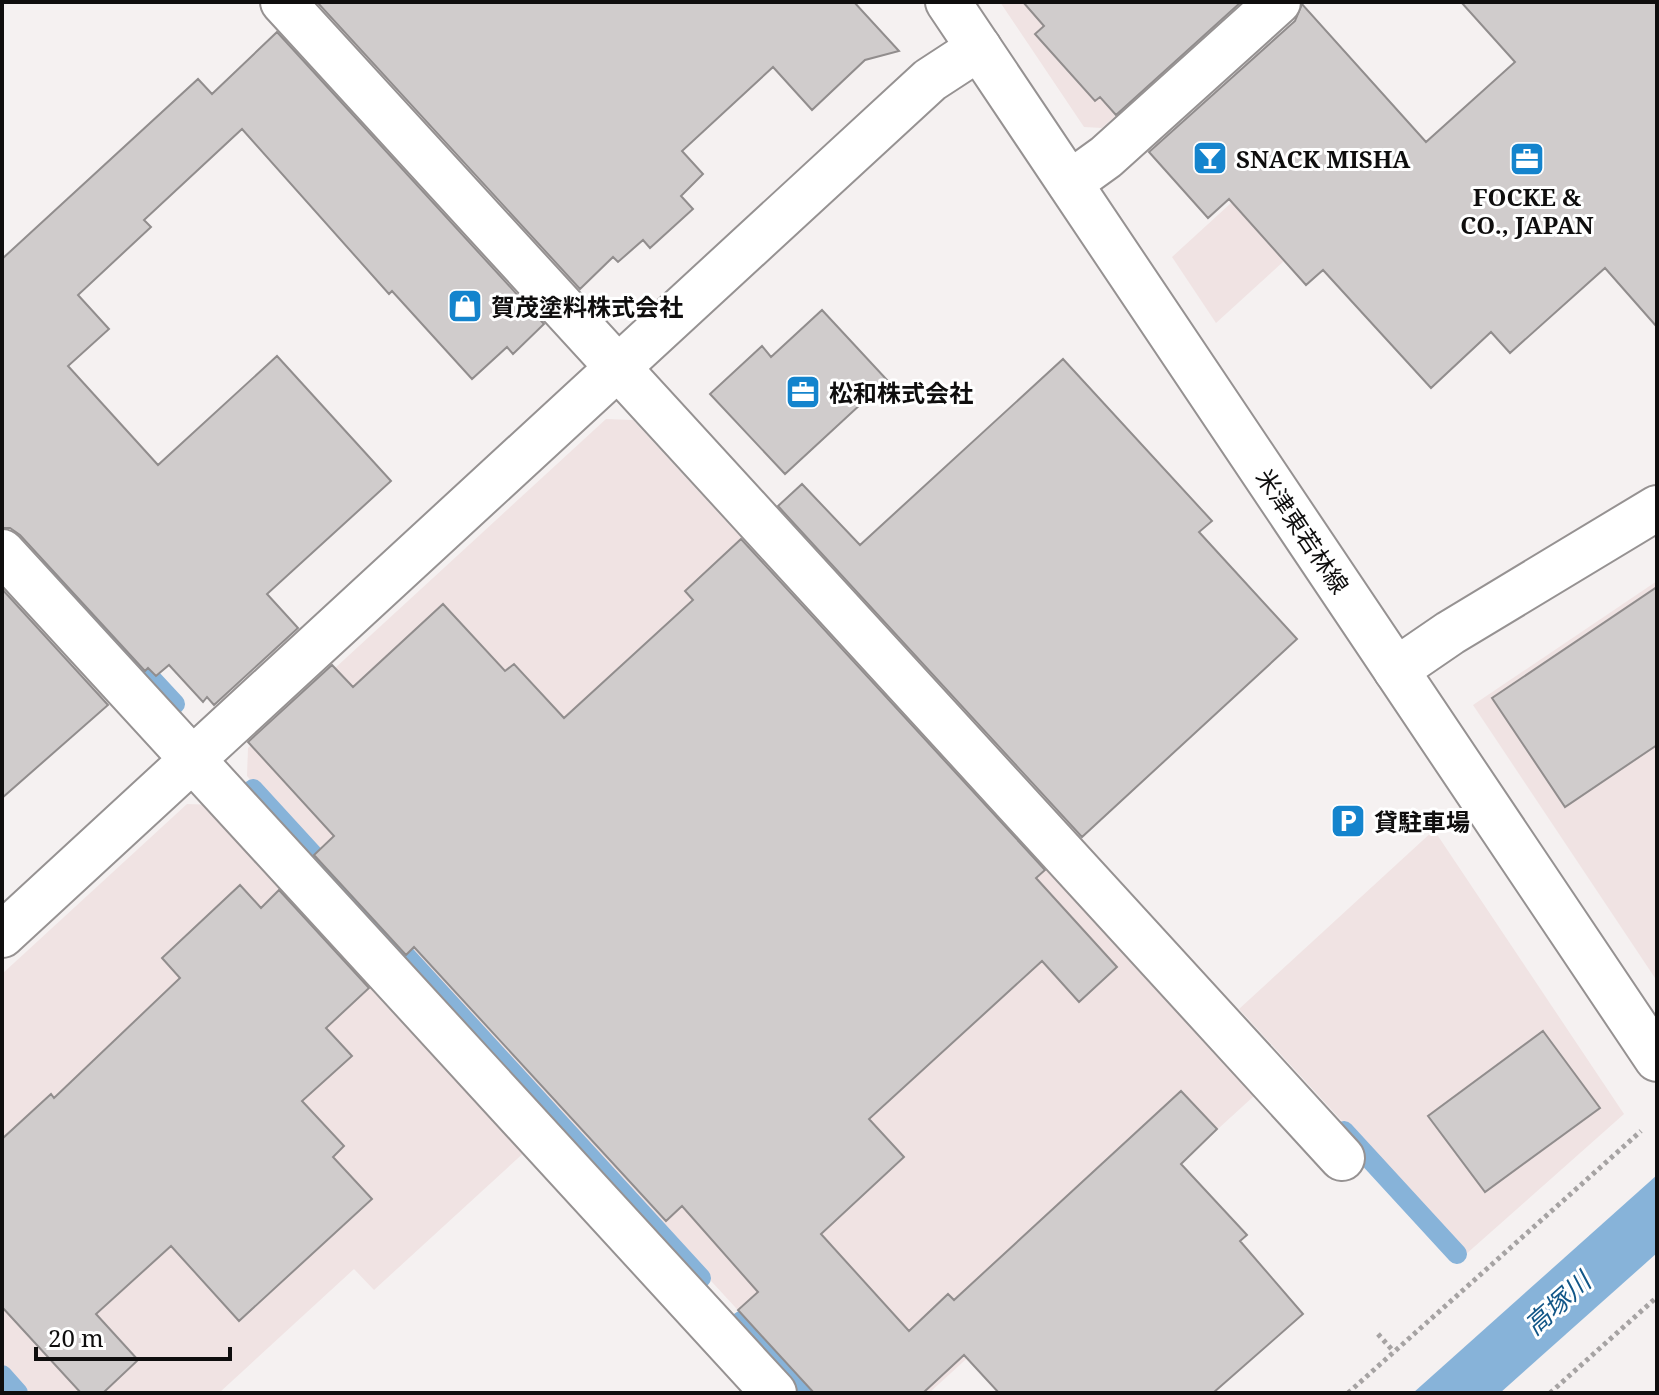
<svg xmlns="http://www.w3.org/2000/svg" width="1659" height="1395" viewBox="0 0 1659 1395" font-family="'Noto Serif','Noto Sans JP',serif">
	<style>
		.built { fill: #f0e3e3 }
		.water { fill: #87b3d9 }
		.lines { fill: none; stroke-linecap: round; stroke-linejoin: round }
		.stream { stroke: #87b3d9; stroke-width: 20 }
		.building { fill: #d0cccc; stroke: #918d8d; stroke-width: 2 }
		.street-casing { stroke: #969292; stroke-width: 48 }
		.secondary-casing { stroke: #969292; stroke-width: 48 }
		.path { stroke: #a6a3a3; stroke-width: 5; stroke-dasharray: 4 4; stroke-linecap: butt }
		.street { stroke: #fff; stroke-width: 44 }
		.secondary { stroke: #fff; stroke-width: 44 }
		.labels { text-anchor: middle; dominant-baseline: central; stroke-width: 6; stroke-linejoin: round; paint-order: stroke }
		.poi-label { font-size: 24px; font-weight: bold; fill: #0f0e0e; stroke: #fff; text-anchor: start }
		.street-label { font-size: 24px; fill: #0f0e0e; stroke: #fff }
		.water-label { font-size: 26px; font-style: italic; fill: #115687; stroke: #fff }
	</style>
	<rect width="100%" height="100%" fill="#f5f1f1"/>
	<path class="built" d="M1000,2H1242L1102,128L1084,127Z
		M1277,161L1330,219L1216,323L1172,257Z
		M606,419L633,420L1254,1096L929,1393H814L247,776L248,748Z
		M1657,581V981L1473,705Z
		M187,804L215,805L529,1148L374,1290L354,1269L219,1393H2V974Z
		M1434,830L1624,1114L1465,1255L1239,1009Z"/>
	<path class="water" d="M1657,1175V1253L1500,1393H1413Z"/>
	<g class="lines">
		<path class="stream" d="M48,567L175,704
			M253,789L701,1278
			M1344,1131L1457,1254
			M741,1321L807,1393
			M2,1375L18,1393"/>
	</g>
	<path class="building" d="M317,2H854L899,51L865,60L812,110L773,67L682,151L703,174L681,196L693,209L650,248L643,240L618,262L613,257L580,289Z
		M1023,2H1241L1116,115L1100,97L1095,101L1035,34L1044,26Z
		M1461,2H1657V327L1605,268L1510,353L1491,332L1431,388L1323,270L1306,285L1229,199L1208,218L1149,152L1295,21L1302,4L1426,142L1515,62Z
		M277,32L544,324L513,354L507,347L472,379L392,291L389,294L242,129L144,220L151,227L78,295L109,329L68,366L158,465L277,356L391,481L267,594L298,628L214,705L207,697L203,702L169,665L156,676L148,668L145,671L20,535L10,528H2V259L198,79L212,94Z
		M822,310L887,380L785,474L710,394L762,346L771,357Z
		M1063,359L1212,521L1199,532L1297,639L1082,837L778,506L802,484L860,545Z
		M741,539L1045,870L1036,878L1117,967L1079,1002L1042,961L869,1119L904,1157L821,1234L909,1331L948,1294L954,1300L1181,1091L1217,1129L1181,1164L1247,1235L1240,1241L1303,1314L1213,1393H999L964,1355L923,1393H814L738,1310L758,1292L682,1206L666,1221L414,947L406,955L314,855L334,836L248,742L332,665L353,687L443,604L505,671L514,664L564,718L693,600L685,591Z
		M1657,587V745L1565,807L1492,698Z
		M2,589L108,705L2,798Z
		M240,885L261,908L279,890L369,988L326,1028L352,1056L302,1101L344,1146L333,1157L372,1199L239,1321L171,1246L96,1314L138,1360L103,1393H81L2,1307V1139L51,1094L54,1098L180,978L162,958Z
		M1543,1031L1600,1108L1485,1192L1428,1116Z"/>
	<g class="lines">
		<g class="street-casing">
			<path id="street" d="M283,2L1342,1158
				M1070,183L1106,157L1278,2
				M2,552L774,1393
				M1396,670L1450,633L1657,508
				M2,935L930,80L979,48"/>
		</g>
		<g class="secondary-casing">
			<path id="secondary" d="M948,2L1657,1059"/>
		</g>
		<path class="path" d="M1378,1334L1394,1352
			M1348,1393L1641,1131
			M1550,1393L1657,1297"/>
		<use href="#street" class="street"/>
		<use href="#secondary" class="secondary"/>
	</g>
	<defs>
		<g id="bar-square" transform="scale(1.8)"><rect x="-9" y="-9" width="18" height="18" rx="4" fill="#1484cd" stroke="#fff"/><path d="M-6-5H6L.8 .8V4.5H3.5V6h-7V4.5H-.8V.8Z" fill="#fff"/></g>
		<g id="office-square" transform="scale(1.8)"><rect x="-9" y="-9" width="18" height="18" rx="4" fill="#1484cd" stroke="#fff"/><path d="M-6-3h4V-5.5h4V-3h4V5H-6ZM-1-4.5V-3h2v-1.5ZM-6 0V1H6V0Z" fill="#fff"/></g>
		<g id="shop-square" transform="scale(1.8)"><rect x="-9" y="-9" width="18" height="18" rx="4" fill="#1484cd" stroke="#fff"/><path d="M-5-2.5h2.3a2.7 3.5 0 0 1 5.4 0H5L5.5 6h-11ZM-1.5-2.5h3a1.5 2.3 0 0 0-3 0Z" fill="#fff"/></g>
		<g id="parking-square" transform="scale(1.8)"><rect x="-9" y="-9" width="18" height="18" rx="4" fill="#1484cd" stroke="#fff"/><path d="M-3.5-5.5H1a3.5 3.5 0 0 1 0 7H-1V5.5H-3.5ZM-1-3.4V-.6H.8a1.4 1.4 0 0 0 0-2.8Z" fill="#fff"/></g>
	</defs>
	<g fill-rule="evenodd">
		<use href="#bar-square" x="1210" y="158"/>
		<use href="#office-square" x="1527" y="159"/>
		<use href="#shop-square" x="465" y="306"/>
		<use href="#office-square" x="803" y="392"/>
		<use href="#parking-square" x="1348" y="821"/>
	</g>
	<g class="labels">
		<g class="poi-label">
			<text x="1236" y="158">SNACK MISHA</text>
			<text x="1527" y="196" text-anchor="middle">FOCKE &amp;<tspan x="1527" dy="28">CO., JAPAN</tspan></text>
			<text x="491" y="306">賀茂塗料株式会社</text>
			<text x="829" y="392">松和株式会社</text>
			<text x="1374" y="821">貸駐車場</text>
		</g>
		<g class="street-label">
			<text transform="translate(1303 531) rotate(56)">米津東若林線</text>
		</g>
		<g class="water-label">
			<text transform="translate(1557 1303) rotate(-42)">高塚川</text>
		</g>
	</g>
	<rect width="1659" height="1395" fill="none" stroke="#0f0e0e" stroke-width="8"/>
	<path d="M36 1347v12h194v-12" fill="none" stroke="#0f0e0e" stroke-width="4"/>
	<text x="48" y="1347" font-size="24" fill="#0f0e0e" stroke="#ffffff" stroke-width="6" paint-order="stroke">20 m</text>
</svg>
